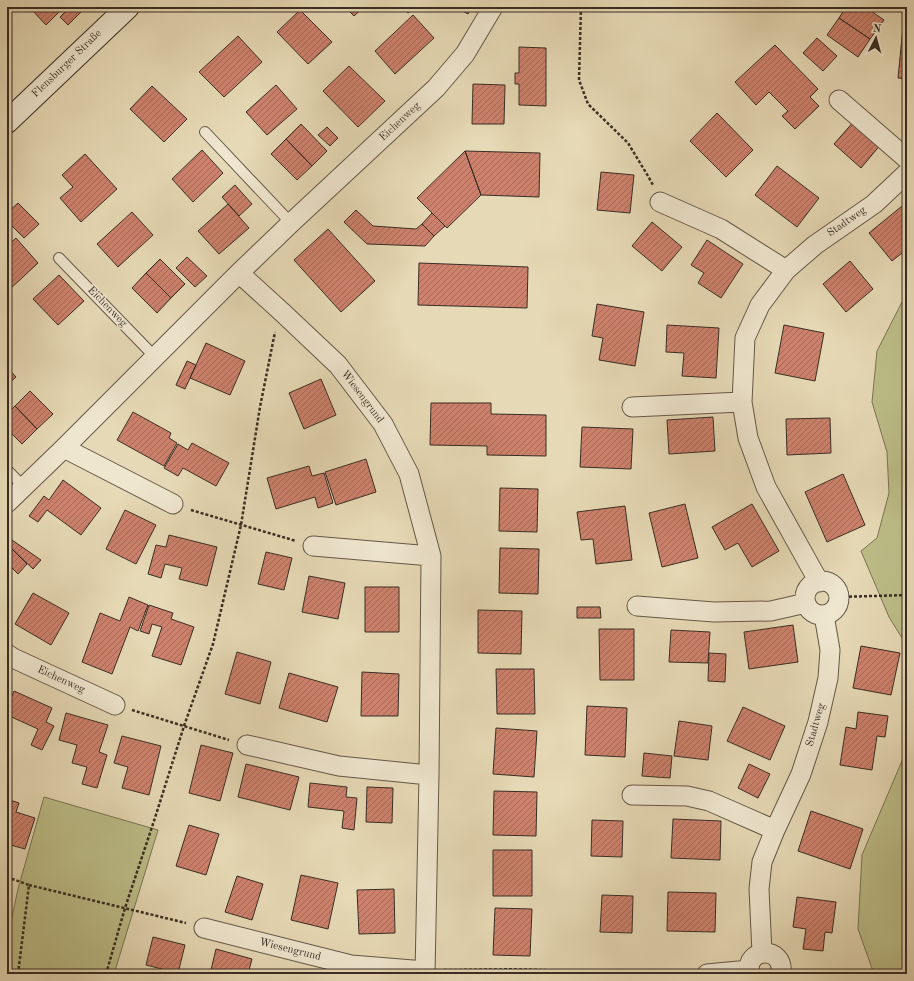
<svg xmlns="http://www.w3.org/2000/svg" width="914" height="981" viewBox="0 0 914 981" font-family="'Old Standard TT',serif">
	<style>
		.green { fill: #bcbd88; stroke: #7a7556 }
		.building { fill: url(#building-hatch); stroke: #392d25 }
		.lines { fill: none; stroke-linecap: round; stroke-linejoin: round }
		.lane-casing { stroke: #645849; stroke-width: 12 }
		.street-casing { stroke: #645849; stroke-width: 21 }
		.secondary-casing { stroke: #392d25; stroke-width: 24 }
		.path { stroke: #392d25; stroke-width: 2.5; stroke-dasharray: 3 2; stroke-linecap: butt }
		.lane { stroke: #efe6cf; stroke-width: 10 }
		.street { stroke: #efe6cf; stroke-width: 19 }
		.secondary { stroke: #efe6cf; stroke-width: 22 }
		.labels { text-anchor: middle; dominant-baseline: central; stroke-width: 3; stroke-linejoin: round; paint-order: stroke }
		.street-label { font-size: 11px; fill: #392d25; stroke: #efe6cf }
	</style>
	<defs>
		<pattern id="building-hatch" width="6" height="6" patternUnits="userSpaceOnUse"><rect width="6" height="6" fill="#cd816c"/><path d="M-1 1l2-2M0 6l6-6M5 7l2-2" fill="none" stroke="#a76a59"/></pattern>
	</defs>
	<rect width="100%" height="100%" fill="#e6d9b5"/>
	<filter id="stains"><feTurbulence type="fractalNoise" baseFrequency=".005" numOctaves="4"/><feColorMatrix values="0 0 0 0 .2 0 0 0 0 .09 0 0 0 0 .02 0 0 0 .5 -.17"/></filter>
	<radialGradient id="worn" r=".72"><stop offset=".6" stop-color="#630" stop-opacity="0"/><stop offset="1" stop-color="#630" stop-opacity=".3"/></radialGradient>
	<path class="green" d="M907,296V646L889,617L861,551L877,538L889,493L887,452L872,402L877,351L902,302Z
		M907,749V974H874L858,929L862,855Z
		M44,797L158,830L114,974H7V940L18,889Z"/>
	<path class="building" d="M35,7H64L46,25L32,10Z
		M64,7H78L82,11L68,25L60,17L66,11L63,8Z
		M345,7H364L354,16Z
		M403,7H415L408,13Z
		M461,7H472L468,14L459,9Z
		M846,7H865L884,20L870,39L839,18Z
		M300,10L332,42L308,64L277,32Z
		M413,15L434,38L395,74L375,51Z
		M839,18L870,39L858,57L827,35Z
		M903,27H907V79L898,78Z
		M238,36L262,62L224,97L199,72Z
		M817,38L837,56L823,71L803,53Z
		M775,45L818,89L810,97L819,106L795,129L782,116L788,111L769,92L756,105L735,82Z
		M519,47L546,48V106L519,105V84H515V73H519Z
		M349,66L385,101L358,127L323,91Z
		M473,84L505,85L504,124H472Z
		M276,85L297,109L267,135L246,112Z
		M152,86L187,119L164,142L130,109Z
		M717,113L753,150L726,177L690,141Z
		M855,120L882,143L861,168L834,144Z
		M301,124L327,151L312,166L286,139Z
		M327,127L338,138L330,146L318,135Z
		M286,139L312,166L297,180L271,154Z
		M202,150L223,173L193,202L172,179Z
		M465,151L540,153L539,197L481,195Z
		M465,151L481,195L447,228L417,198Z
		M85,154L117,189L81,222L60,198L73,187L62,175Z
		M777,166L819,198L797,227L755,195Z
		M601,172L634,175L630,213L597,210Z
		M235,185L252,204L239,216L222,197Z
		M907,202V249L892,261L869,233Z
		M18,203L39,224L24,238L7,221V213Z
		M228,204L249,228L219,254L198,231Z
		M356,210L373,226L416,229L422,224L434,236L425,246L367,244L344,222Z
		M132,212L153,235L118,267L97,244Z
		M432,213L445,226L434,236L422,224Z
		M652,222L682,247L662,271L632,246Z
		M328,229L375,281L341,312L294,260Z
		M16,238L38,263L9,290L7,288V246Z
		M707,240L743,264L721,298L698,283L704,273L691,265Z
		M187,257L207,276L195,287L176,268Z
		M160,259L185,284L171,298L146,273Z
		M850,261L873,289L846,312L823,284Z
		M419,263L528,267L527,308L418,305Z
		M146,273L171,298L157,313L132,288Z
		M59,275L84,301L58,325L33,299Z
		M597,304L644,312L635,366L599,360L603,338L592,336Z
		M667,325L719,328L716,378L682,376L684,353L666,352Z
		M784,325L824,333L815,381L775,373Z
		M206,343L245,361L230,395L190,378Z
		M187,361L196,365L185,389L176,385Z
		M7,367L16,377L7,385Z
		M321,379L336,415L304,429L289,393Z
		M30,391L53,414L37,429L15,406Z
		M431,403H491V414L546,415V456L487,455V446L430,445Z
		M15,406L37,429L22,444L7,429V414Z
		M133,412L171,433L169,438L177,443L164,466L117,440Z
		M713,417L715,451L669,454L667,420Z
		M830,418L831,453L787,455L786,419Z
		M582,427L633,429L631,469L580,467Z
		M192,443L229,463L216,486L183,468L178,476L164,468L178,444L188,450Z
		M366,459L376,492L336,505L325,472Z
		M309,466L312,476L324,473L333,503L318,508L315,497L276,509L267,478Z
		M843,474L865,525L827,542L805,492Z
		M63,480L101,508L81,535L47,510L38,522L29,516L44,496L49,500Z
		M500,488L538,489L537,532L499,531Z
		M685,504L698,558L662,567L649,513Z
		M752,504L779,551L752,567L738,543L725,550L712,527Z
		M625,506L632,560L596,564L593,539L581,540L577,512Z
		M125,510L156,525L136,564L106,549Z
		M169,535L217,547L207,586L179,579L182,568L165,564L161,578L148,574L156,545L166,547Z
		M12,540L41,560L33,569L8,545Z
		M7,545H8L27,564L18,574L7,563Z
		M500,548L539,549L538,594L499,593Z
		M266,552L292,558L284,590L258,584Z
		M7,563L12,568L7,573Z
		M309,576L345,583L338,619L302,612Z
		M365,587H399V632H365Z
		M33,593L69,613L51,645L15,624Z
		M129,597L148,605L138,631L130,627L112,674L82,662L100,613L120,621Z
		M149,605L173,613L171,619L194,627L181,665L152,656L162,627L152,624L149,634L140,631Z
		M577,607H600L601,618H577Z
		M478,610L522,611L521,654L478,653Z
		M793,625L798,662L749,669L744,632Z
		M599,629H634V680H600Z
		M671,630L710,632L708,663L669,662Z
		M861,646L900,653L891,695L853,688Z
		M237,652L271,662L260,704L225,694Z
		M709,653L726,654L725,682L708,681Z
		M496,669H534L535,714H497Z
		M362,672L399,674L398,716H361Z
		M289,673L338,687L327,722L279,708Z
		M14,691L52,708L46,722L54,726L42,750L31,745L38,729L7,715V707Z
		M587,706L627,708L625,757L585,755Z
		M743,707L785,726L770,760L727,741Z
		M858,712L888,716L885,737L877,736L872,770L840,765L846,727L856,729Z
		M66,713L108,725L99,752L107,755L97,788L82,784L87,767L72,763L77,745L59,740Z
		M679,721L712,726L708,760L674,756Z
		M496,728L537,731L534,777L493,774Z
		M122,736L161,746L149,795L122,788L128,767L114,763Z
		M201,745L233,753L220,801L189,793Z
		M644,753L672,756L670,778L642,776Z
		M246,764L299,777L290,810L238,797Z
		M749,764L770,774L758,798L738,788Z
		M310,783L347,787L346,797L357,798L354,830L342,828L344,811L308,807Z
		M367,787L393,788L392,823L366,822Z
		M494,791L537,792L536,836L493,835Z
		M7,799L19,803L16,812L35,818L25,849L7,844Z
		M811,811L863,829L850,869L798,851Z
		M673,819L721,821L720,860L671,858Z
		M592,820L623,821L622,857L591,856Z
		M189,825L219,834L206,875L176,866Z
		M493,850H532V896H493Z
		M301,875L338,883L328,929L291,920Z
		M237,876L263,884L252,920L225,912Z
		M394,889L395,933L359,934L357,890Z
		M668,892L716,893L715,932L667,931Z
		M602,895L633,896L632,933L600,932Z
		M797,897L836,902L832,933L825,932L823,951L803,949L806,929L793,927Z
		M495,908L532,909L530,956L493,955Z
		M153,937L185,945L178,973L146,965Z
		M216,949L252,959L248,974H210Z"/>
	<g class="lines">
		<g class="lane-casing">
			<path id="lane" d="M205,132L291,223
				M59,258L155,357
				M7,470L24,487"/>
		</g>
		<g class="street-casing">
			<path id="street" d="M839,100L907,159
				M660,202L721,229L786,270
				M239,273L283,313L338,365L383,424L409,474L431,556L429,775L425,974
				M632,407L742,402
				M64,448L173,504
				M7,503L64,448L239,273L291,223L436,88L465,54L493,7
				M313,546L431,556
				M805 598a17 17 0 1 1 34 0a17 17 0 1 1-34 0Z
				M819,582L766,487L748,438L742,402L745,338L760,305L786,270L815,245L874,204L907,173
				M637,606L714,612L771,611L806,603
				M7,654L13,658L115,705
				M247,745L339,766L429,775
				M632,795L687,796L709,801L775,830
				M204,928L351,965L425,971
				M762,953L759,889L762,862L775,830L801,774L818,722L828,678L830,650L824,615
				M707,974L749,970
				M750,974C743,948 785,944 781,974"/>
		</g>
		<g class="secondary-casing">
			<path id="secondary" d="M7,122L128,7"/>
		</g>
		<path class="path" d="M581,7L579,80L588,104L628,143L648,176L653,185
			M907,365L904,381L907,391
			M191,510L296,541
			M839,597L907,595
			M132,710L229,740
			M7,877L29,885L18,974
			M29,885L186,923
			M444,970C491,970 538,967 585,974
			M106,974L125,908L154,821L184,726L213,644L241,525L260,407L275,332"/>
		<use href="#lane" class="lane"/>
		<use href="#street" class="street"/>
		<use href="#secondary" class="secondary"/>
	</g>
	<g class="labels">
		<g class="street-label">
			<text transform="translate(67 64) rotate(-44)">Flensburger Straße</text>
			<text transform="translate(400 122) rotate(-43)">Eichenweg</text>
			<text transform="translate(847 222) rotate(-35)">Stadtweg</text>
			<text transform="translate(107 307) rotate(46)">Eichenweg</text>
			<text transform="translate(362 397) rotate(53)">Wiesengrund</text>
			<text transform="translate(61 680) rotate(25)">Eichenweg</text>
			<text transform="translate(816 725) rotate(-74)">Stadtweg</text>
			<text transform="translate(290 950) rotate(14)">Wiesengrund</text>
		</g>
	</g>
	<rect width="914" height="981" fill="none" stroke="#e6d9b5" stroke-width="24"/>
	<rect x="8" y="8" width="898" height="965" fill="none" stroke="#392d25" stroke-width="2"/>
	<rect x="12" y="12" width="890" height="957" fill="none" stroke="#392d25"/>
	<g transform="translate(876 38) rotate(6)" stroke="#efe6cf" stroke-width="3" paint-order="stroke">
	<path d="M0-3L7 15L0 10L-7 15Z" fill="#392d25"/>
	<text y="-6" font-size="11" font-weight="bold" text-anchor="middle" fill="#392d25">N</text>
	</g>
	<rect width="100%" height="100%" filter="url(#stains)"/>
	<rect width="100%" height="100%" fill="url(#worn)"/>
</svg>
